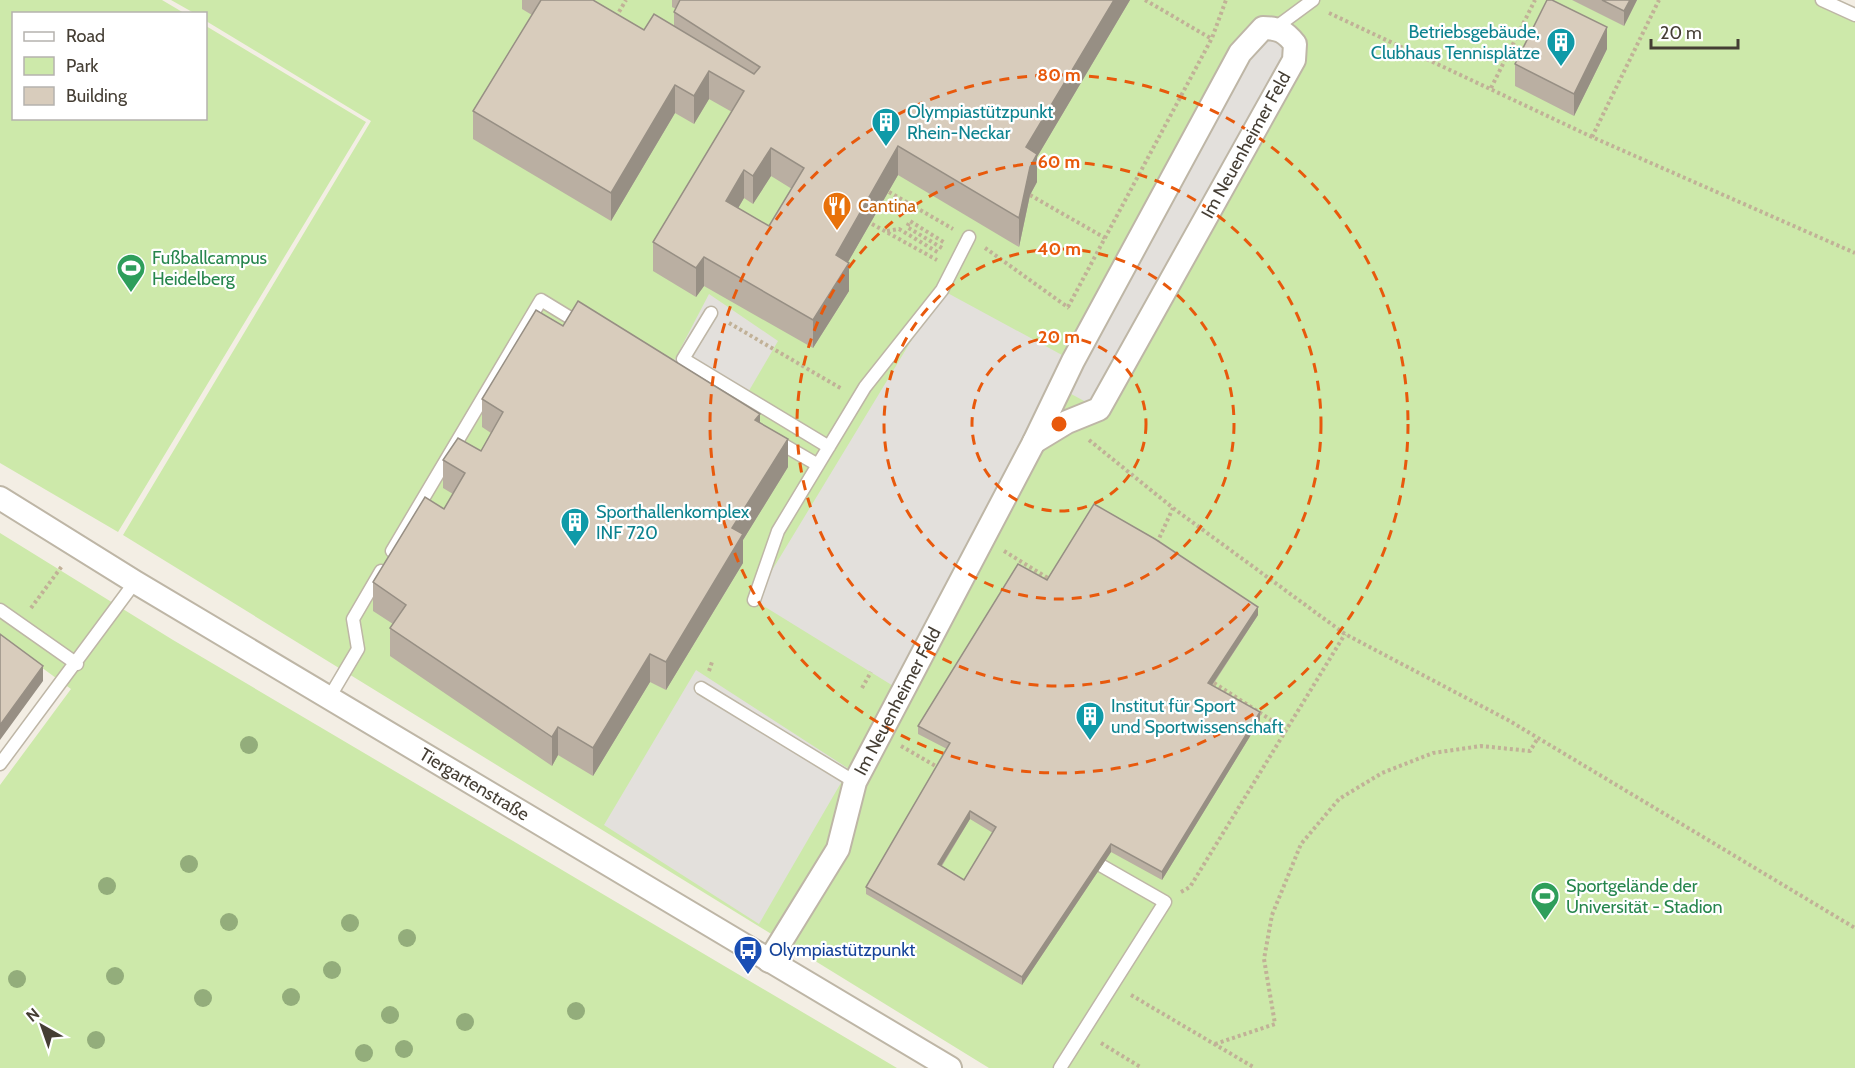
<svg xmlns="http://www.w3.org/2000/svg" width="1855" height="1068" viewBox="0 0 1855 1068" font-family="Cabin,sans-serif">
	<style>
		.green { fill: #cde9aa }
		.parking { fill: #e3e0dc }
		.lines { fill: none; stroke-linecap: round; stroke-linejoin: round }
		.service-casing { stroke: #beb6a6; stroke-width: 15 }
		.minor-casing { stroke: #beb6a6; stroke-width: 26 }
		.path { stroke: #c1b197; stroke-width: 4; stroke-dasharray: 3 3; stroke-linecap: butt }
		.service { stroke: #fff; stroke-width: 12 }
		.minor { stroke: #fff; stroke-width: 22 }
		.tree { fill: #93ad7b }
		.wall { fill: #baafa2; fill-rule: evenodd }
		.shaded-wall { fill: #978f84 }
		.building { fill: #d8ccbc; stroke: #978f84; stroke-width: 1.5; fill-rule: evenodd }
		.ring { fill: none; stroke: #e8590c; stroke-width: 3; stroke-dasharray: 10 8 }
		.labels { text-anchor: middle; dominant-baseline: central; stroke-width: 4.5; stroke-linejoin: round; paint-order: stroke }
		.culture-label { font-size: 18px; fill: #0d838f; stroke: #fff; text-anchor: start }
		.street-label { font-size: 18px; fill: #453e34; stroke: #fff }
		.food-label { font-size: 18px; fill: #c56008; stroke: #fff; text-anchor: start }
		.leisure-label { font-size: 18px; fill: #27864d; stroke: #fff; text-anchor: start }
		.transit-label { font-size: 18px; fill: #164399; stroke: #fff; text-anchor: start }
		.centre { fill: #e8590c; stroke: #fff; stroke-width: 3 }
		.ring-label { font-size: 18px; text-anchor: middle; font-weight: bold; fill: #e8590c; stroke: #fff; stroke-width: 4.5; stroke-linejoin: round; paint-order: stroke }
	</style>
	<rect width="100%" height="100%" fill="#f3eee4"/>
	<path class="green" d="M0,0H162L184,13L14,14V118H206V26L366,122L118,532L0,463Z
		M171,0H1822L1855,16V1068H989L123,535L371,121L206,21V14L194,13Z
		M0,533L173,640L897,1068H0V785L71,689L0,637Z"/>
	<path class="parking" d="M1263,28L1295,44L1099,409L1060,388L903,692L754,600L942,290L1073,361Z
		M709,294L778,341L743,401L674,361Z
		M696,670L849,769L759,924L604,825Z"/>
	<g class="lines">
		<g class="service-casing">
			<path id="service" d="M1822,0L1855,15
				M1275,28L1313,0
				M711,313L683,359L829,447
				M775,440L818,465
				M392,551L541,300L582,325
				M754,600L778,531L865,387L942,290L969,237
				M0,610L77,664
				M701,688L855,782
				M329,698L358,649L353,619L381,571
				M0,764L135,582
				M1060,1068L1165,902L1102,866"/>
		</g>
		<g class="minor-casing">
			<g id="minor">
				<path d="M1263,28C1278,28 1285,31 1295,44L1294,60L1099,409L1067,422L1034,442L1073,361L1240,53Z"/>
				<path id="s1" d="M0,498L135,582L950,1068"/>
				<path id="s2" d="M769,961L838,849L855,782L1034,442"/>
			</g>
		</g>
		<path class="path" d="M1145,0L1212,39
			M1329,13L1592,137L1855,253
			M616,17L626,0
			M1491,88L1535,0
			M1592,137L1659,0
			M889,192L953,229
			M1030,195L1105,238
			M872,224L937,260
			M887,231L899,229L939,253
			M942,248L907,227L910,221L945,243
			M985,248L1069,308
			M1068,307L1212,38L1226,0
			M729,323L842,389
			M1089,440L1173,508L1345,634L1508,720L1855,928
			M1157,543L1173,508
			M1004,551L1051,580
			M31,608L62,566
			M709,671L712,662
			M1214,683L1285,729
			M862,688L871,672
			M901,746L939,768
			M1181,892L1190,887L1345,634
			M1131,995L1255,1068
			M1101,1043L1142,1068
			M1215,1044L1275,1024L1264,959L1272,915L1301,844L1339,799L1382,773L1433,753L1481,746L1530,751L1538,738"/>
		<use href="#service" class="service"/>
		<use href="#minor" class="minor"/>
	</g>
	<g class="tree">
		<circle cx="249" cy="745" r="9"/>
		<circle cx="189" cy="864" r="9"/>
		<circle cx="107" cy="886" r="9"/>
		<circle cx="229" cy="922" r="9"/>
		<circle cx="350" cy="923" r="9"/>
		<circle cx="407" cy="938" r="9"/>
		<circle cx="332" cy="970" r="9"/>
		<circle cx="115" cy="976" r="9"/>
		<circle cx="17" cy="979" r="9"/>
		<circle cx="291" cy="997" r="9"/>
		<circle cx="203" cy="998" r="9"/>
		<circle cx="576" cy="1011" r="9"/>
		<circle cx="390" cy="1015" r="9"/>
		<circle cx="465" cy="1022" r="9"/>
		<circle cx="96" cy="1040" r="9"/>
		<circle cx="404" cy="1049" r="9"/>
		<circle cx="364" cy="1053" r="9"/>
	</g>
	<path class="wall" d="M522,0H593L644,30L674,26V12L676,9L672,7V0H1130L1037,157V182L1030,195L1019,247L898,175L848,262L849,291L813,348L704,286L696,297L653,271V242L732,112L709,99L694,124L675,113L611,221L473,139V111L532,15L522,9ZM771,176L792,189L769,226L738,208L744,198L753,204Z
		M1572,0H1637L1624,26Z
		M1607,49L1574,116L1515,86V64Z
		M563,326L760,423L788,467L743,540V563L666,690L650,682L593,776L558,755L552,766L390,656V628L393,624L373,611V582L444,509L453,494L443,488V460L481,451L491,433L482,427V399Z
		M1047,580L1258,615L1212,686L1260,720L1162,880L1111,852L1022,985L866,894V887L947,749L918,734V726ZM970,819L993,833L964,880L942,866Z"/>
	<path class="shaded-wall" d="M1114,0H1130L1037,157V182L1030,195L1019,247V218L1026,147Z
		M1630,0H1637L1624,26V11Z
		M1607,27V49L1574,116V94Z
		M709,71V99L694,124V96Z
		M675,85V113L611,221V193Z
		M898,146V175L836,283V255Z
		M771,148V176L753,204V176Z
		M744,170V198L726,229V201Z
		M704,257V286L696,297V268Z
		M849,263V291L813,348V320Z
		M760,414V443L755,420Z
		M788,439V467L743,540V563L666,690V662L732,528Z
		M1258,607V615L1208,691V683Z
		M650,654V682L593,776V748Z
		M43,666V681L0,740V725Z
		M1260,712V720L1162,880V872Z
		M558,727V755L552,766V737Z
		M970,811V819L938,871V864Z
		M1111,844V852L1022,985V977Z"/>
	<path class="building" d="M541,0H593L644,30L654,14L754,74L760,67L674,12L680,0H1114L1026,147L1037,154L1030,167L1019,218L898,146L836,255L849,263L813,320L704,257L696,268L653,242L744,91L709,71L694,96L675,85L611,193L473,111ZM771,148L804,168L769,226L726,201L744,170L753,176Z
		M1547,0H1552L1607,27L1574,94L1515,64Z
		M1602,0H1630L1624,11Z
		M578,301L760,414L755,420L788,439L732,528L743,534L666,662L650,654L593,748L558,727L552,737L390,628L406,605L373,582L425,497L444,509L465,473L443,460L458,438L481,451L503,412L482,399L536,310L563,326Z
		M1094,504L1155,539L1258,607L1208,683L1260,712L1162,872L1111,844L1022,977L866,887L950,743L918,726L1018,564L1047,580ZM970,811L996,827L964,880L938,864Z
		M0,634L43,666L0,725Z"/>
	<g class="ring">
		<circle cx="1059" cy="424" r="87"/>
		<circle cx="1059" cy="424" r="175"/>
		<circle cx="1059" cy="424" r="262"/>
		<circle cx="1059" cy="424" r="349"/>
	</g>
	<defs>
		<g id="building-pin" transform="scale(1.5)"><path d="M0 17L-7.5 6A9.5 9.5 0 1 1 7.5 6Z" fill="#0f9aa8" stroke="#fff"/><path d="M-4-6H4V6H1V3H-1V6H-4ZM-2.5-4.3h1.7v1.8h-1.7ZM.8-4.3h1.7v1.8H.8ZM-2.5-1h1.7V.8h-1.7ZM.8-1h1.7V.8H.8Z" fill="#fff"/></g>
		<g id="restaurant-pin" transform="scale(1.5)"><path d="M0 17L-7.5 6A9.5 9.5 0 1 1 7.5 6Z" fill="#e8710a" stroke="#fff"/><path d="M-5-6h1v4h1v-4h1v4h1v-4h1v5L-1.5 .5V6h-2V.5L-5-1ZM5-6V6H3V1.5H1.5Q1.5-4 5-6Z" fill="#fff"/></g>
		<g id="stadium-pin" transform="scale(1.5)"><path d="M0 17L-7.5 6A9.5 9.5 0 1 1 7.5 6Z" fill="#2e9e5b" stroke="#fff"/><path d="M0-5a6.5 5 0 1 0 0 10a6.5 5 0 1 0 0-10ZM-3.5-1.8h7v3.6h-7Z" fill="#fff"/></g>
		<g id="bus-pin" transform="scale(1.5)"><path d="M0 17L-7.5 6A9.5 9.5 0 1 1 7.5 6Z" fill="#1a4fb4" stroke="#fff"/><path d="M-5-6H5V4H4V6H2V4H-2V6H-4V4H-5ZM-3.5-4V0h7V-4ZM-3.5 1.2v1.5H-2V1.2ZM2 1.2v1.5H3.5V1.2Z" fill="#fff"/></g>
	</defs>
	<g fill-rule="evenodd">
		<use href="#building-pin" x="1561" y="42"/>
		<use href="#building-pin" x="886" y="122"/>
		<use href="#restaurant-pin" x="837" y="206"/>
		<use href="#stadium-pin" x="131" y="268"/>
		<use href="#building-pin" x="575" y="522"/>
		<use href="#building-pin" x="1090" y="716"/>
		<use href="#stadium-pin" x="1545" y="896"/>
		<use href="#bus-pin" x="748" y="950"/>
	</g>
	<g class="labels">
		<g class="culture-label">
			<text x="1540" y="32" text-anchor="end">Betriebsgebäude,<tspan x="1540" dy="21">Clubhaus Tennisplätze</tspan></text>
			<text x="907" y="112">Olympiastützpunkt<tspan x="907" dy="21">Rhein-Neckar</tspan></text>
			<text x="596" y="512">Sporthallenkomplex<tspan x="596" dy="21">INF 720</tspan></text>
			<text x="1111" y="706">Institut für Sport<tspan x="1111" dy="21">und Sportwissenschaft</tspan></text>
		</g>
		<g class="street-label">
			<text transform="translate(1246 145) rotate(-61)">Im Neuenheimer Feld</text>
			<text stroke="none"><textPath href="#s2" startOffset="292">Im Neuenheimer Feld</textPath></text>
			<text stroke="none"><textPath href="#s1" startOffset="554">Tiergartenstraße</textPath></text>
		</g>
		<g class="food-label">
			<text x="858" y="206">Cantina</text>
		</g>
		<g class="leisure-label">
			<text x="152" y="258">Fußballcampus<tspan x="152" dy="21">Heidelberg</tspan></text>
			<text x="1566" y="886">Sportgelände der<tspan x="1566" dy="21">Universität - Stadion</tspan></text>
		</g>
		<g class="transit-label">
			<text x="769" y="950">Olympiastützpunkt</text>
		</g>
	</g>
	<circle cx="1059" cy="424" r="9" class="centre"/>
	<g class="ring-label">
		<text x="1059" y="81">80 m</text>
		<text x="1059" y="168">60 m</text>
		<text x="1059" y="255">40 m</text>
		<text x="1059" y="343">20 m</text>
	</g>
	<rect x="12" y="12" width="195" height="108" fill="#ffffff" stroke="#b5b2ae" stroke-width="1.5"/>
	<rect x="24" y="32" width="30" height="9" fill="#ffffff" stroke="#b5b2ae" stroke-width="1.5"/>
	<text x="66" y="42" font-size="18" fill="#453e34">Road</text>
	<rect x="24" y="57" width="30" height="18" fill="#cde9aa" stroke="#b5b2ae" stroke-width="1.5"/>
	<text x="66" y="72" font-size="18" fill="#453e34">Park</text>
	<rect x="24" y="87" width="30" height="18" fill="#d8ccbc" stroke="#b5b2ae" stroke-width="1.5"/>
	<text x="66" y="102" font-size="18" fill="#453e34">Building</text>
	<g transform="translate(42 1026) rotate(320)" stroke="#ffffff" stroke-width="4.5" paint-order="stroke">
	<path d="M0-4.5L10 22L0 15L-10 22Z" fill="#453e34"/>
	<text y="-9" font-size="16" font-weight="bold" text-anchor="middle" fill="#453e34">N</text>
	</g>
	<path d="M1651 39v9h87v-9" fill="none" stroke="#453e34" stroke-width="3"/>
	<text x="1660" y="39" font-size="18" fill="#453e34" stroke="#ffffff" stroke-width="4.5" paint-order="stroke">20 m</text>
</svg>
